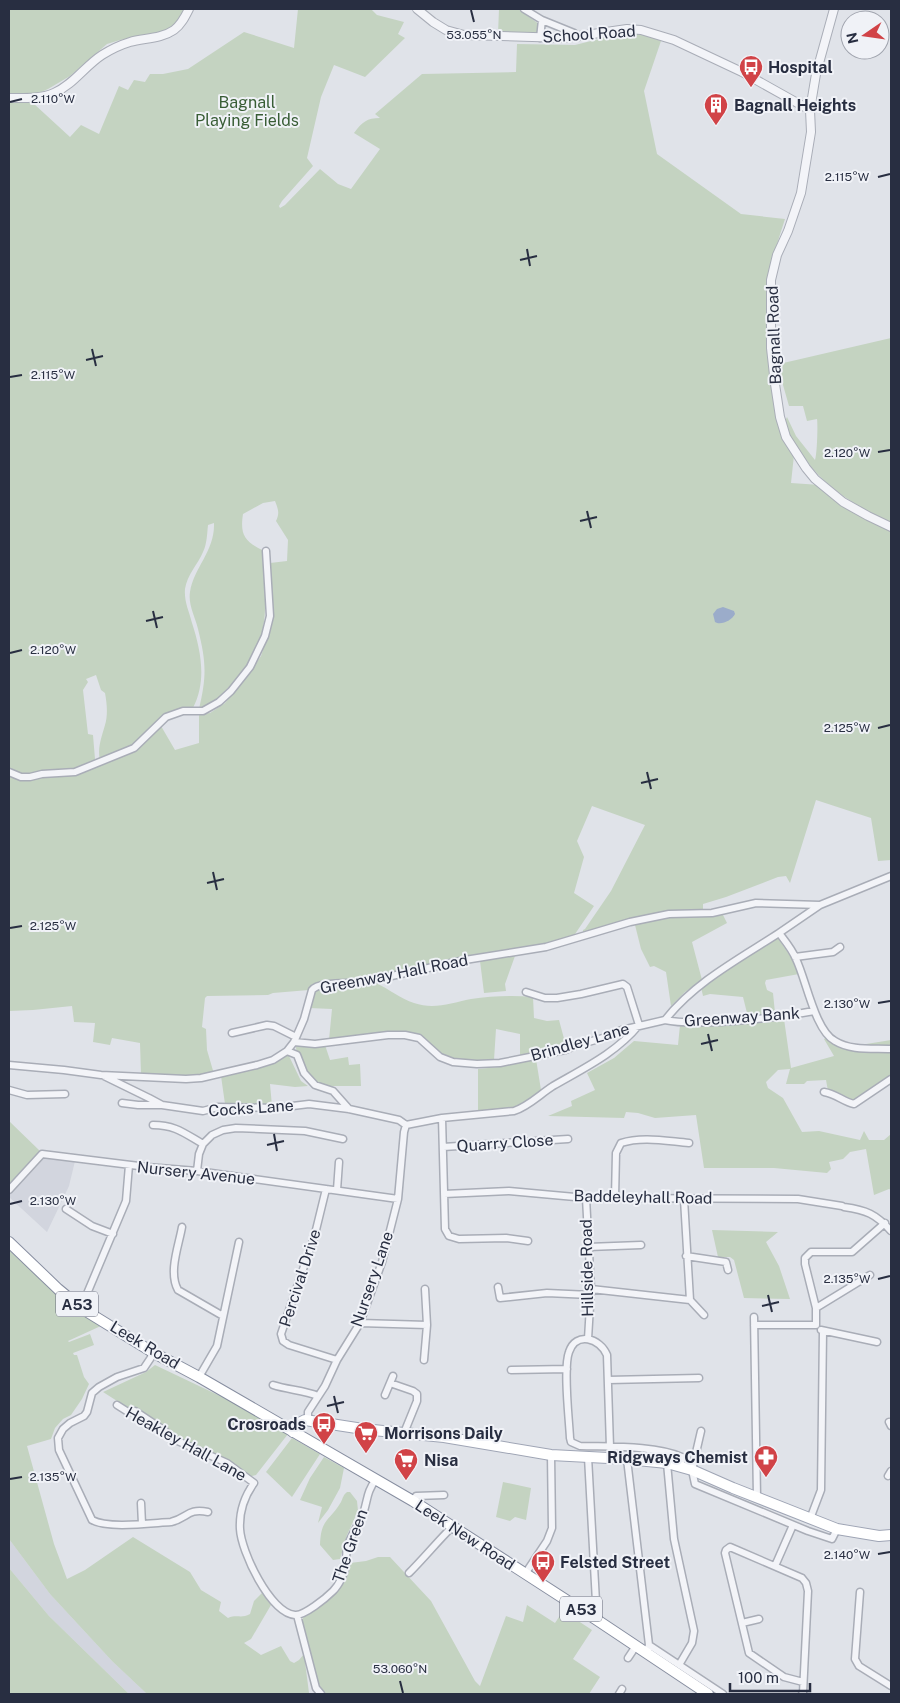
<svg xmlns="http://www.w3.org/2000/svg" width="900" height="1703" viewBox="0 0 900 1703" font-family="'Public Sans',sans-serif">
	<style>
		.built { fill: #d2d5de }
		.green { fill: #c4d3c1 }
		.water { fill: #9bacca }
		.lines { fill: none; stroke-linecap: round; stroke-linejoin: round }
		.minor-casing { stroke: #a9adb7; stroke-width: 9 }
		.tertiary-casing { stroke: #a9adb7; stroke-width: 10 }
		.primary-casing { stroke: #9fa5b5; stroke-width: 12 }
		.trunk-casing { stroke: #878ea0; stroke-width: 12 }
		.minor { stroke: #f3f4f8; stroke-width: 6 }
		.tertiary { stroke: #f3f4f8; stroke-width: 8 }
		.primary { stroke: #fff; stroke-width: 10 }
		.trunk { stroke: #fff; stroke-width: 10 }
		.ticks { fill: none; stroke: #282e41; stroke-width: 2 }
		.labels { text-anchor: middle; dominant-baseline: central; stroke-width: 4; stroke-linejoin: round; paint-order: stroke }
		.shield { fill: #f0f2f7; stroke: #646978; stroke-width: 1 }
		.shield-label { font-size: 15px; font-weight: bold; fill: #282e41 }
		.street-label { font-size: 16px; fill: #282e41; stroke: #f0f2f7 }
		.poi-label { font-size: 16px; font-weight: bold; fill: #282e41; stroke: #f0f2f7; text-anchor: start }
		.park-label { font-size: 16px; fill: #385d35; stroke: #f0f2f7 }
		.ticks-label { font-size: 12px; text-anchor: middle; fill: #282e41; stroke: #f0f2f7; stroke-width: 4; stroke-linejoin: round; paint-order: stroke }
	</style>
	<rect width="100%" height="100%" fill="#e0e3e9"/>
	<path class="built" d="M47,1157L75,1161L69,1186L47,1232L9,1197V1192L41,1158Z
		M9,1539L50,1594L112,1661L147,1694H129L49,1616L9,1568Z"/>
	<path class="green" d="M9,9H186L176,25L169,30L160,33L120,40L107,44L70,76L48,89L39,93H9Z
		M298,9H371L377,15L404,22L398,34L405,38L365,77L334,65L321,97L307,158L313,166L282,201L279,206L280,208L285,205L320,169L338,184L351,189L380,149L354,133C362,122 367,118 380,118L375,114L422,74L516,72L517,44L575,45L623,33H639L661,41L644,91L657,154L741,214L785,219C781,232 776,245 774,258L770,362L774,408L777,420L781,432L794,455L791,483L820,485L891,530V860L878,861L871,818L816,800L790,883L786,876L778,877L726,897L703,904V910L678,912L583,933V930L585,929L611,891L645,825L592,806L577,841L584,857L574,893L594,906L573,937L533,946L354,982L316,983L311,985L309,990L273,993L268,995L207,996L205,998L202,1027L206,1029L207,1050L214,1074L183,1077L141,1074L140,1043L112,1038L110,1045L93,1042L95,1023L74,1022L72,1006L33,1010L9,1011V775L19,780H29L40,776L68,774L136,749L161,726L175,750L199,743V714L210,713L225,703L246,678L261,656L270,628L273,610L270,563L287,561L288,540L276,521C280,513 278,509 275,501L263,503L243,514C240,534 244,541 262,550C266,611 274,641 227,689C220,697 210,708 199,709C207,676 206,661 198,629C195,616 188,605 190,592C194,567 215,551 214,523L208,525C207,534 207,544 203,552C198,564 187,575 185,589C184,602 189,611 192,623C201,651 207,681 193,708L171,713L159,719L137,743L100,760C97,748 102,736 105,725C108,715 107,704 105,693L101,690L96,675L86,679L88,682L83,690L88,734L93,735L95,759L93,762L70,770H54L22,776L9,771V103H33L70,137L81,125L99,134L119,86L128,90L134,80L145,82L150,74H163L188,69L244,32L294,48Z
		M499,9H518L539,24L537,34H498Z
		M891,338V524C840,497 809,477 784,423L787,417L796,436L815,460C817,455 818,425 817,419L807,421L803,406H789L781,378L779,364Z
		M723,915L727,923L692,942L702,980L685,992L671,1006L666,972L654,966L650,967L641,949L635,925C651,921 667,917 683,917C697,916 709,917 723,915Z
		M778,938L795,963L799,974L766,980L765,983L767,990L773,993L775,1013L748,1017L743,997L710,994L703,996L701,987C727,971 751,953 778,938Z
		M515,956L505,984L506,991L484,993L480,961Z
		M376,983C389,989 401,999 414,1003C434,1010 451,1003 471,999C491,996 513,995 533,997L534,1018L547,1021L559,1020L566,1046L552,1051L520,1056V1034L496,1029L494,1060C476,1062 452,1064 437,1053C426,1044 427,1037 409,1034C383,1028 356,1038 329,1040L332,1009L309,1008L313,992L319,987L334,988Z
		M784,1019L791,1068L834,1056L824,1039L827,1037L858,1049L860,1045L891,1040V1076L854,1101L828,1091L826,1080L807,1081L804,1084H786L790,1069L778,1070L766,1082L768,1088L783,1098L802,1132L819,1131L860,1140L864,1131L869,1140H884L891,1134V1190L889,1189L874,1195L866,1149L850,1152L843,1159L829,1162L831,1169L827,1173L774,1168H704L696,1115L655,1118L638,1113L626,1112L624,1118L548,1116L572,1106L571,1101L595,1090L587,1073L614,1058L634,1041L678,1045L680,1025L712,1026Z
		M298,1044L325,1045L330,1060L348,1057L349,1065L360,1064L361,1086H320C309,1074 296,1063 296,1046Z
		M285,1056H289L301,1081L308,1086L295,1087L270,1084L272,1106L225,1104L221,1076Z
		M536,1059L541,1090C519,1110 506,1109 478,1111V1069L499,1067Z
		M9,1121L40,1151L9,1185Z
		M712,1230L778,1232L766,1242L779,1266L790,1299L744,1298L734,1260L730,1257H718Z
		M9,1250L56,1294L103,1325L68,1341L69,1342L90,1334L94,1345L73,1353L74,1355H77L84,1377L89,1384L82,1399L71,1415L63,1419L55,1428L51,1439L27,1446L54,1544L67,1579L85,1570L133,1537L190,1572L201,1590L221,1602L219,1611L228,1618C237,1614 241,1619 250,1614L254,1601L262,1593L271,1605L251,1639L244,1643L261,1655L281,1646L290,1661L294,1663L299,1660L304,1654L309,1693L312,1694H147L112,1661L50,1594L9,1539Z
		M155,1365L237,1404L288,1434L256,1475L248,1477L174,1438L137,1410L128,1408L103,1392L146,1372Z
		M292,1438L320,1454L292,1497L266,1472Z
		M324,1457L344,1468L340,1488L328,1510L318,1523L322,1507L300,1500L310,1478Z
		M503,1482L531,1488L526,1520L515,1517L510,1521L496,1517Z
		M347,1492H350L357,1501L358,1511L347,1535L340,1559L333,1560L320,1545C321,1518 329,1522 341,1502C343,1498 343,1495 347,1492Z
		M378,1557H390L431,1601L475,1681L480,1686L506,1616L523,1622L527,1605L555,1623L563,1611L592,1630L573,1659L600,1677L589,1694H324L315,1676L301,1622C304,1614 309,1613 315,1609C335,1598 345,1585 350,1563L366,1561Z
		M9,1568L49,1616L129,1694H9Z"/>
	<path class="water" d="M723,607L734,611L735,614C732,620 721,626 715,622L713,614L717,609Z"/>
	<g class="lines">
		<g class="minor-casing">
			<path id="minor" d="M524,9L542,20L574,33L578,37
				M540,38L542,20
				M9,772L21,777H30L42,774L75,772L134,748L166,717L183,711H203L219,702L231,691L250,667L265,636L270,616L266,551
				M891,876L820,905L779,933C785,941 792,949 796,959C806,979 815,1031 835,1041C851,1051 873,1048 891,1049
				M795,957L833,952L840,947
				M665,1020C683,1024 701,1022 720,1022C751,1020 782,1017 814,1011
				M665,1020C695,982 739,959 779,933
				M232,1033L267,1025L274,1026L296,1037
				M294,1042L315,1044L388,1035H405L419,1038L440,1057L453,1062L477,1064L500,1063L565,1050L577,1045L603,1038L622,1030L665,1020
				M287,1051L297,1055L304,1073L315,1085L333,1091L349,1109
				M9,1065L64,1070L101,1075L186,1079L201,1078L257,1065L273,1060L287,1051L294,1042L304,1019L312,990C319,981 351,984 364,982L465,960L546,947L630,922L669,914L712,913L756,903L820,905
				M104,1076L149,1098L162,1105L203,1111L218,1107L276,1108L309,1104L349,1109L399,1120L406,1125
				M9,1090L27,1095L65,1094
				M824,1092C836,1094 844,1102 854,1104L891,1079
				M122,1103L138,1105H161
				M442,1118L445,1229L449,1236L459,1239L506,1238L528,1241
				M153,1125C175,1125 184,1133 203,1144
				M406,1125L442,1118L514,1111C529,1106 539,1095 553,1086C584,1068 616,1053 639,1025L627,987L623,984L581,994L557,998H545L526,992
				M443,1147L568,1139
				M197,1171L199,1154L203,1144L212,1135L223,1130L236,1128L305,1131L343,1139
				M326,1189L315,1234L281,1334L283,1341L289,1345L337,1360
				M9,1190L42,1154L147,1167L197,1171L398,1199
				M337,1190L339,1162
				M444,1194L509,1191L586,1198L798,1199L842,1206
				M586,1198L591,1289L588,1339
				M615,1198L616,1153L621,1143C642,1136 666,1141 689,1143
				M844,1207C866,1210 876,1214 891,1231
				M66,1209L92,1226L113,1234
				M182,1227C179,1245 168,1272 178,1290L223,1316
				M588,1247L641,1245
				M686,1256L726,1262L728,1270
				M498,1287L500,1298L547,1293L590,1295
				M591,1289L690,1300L684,1199
				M690,1300L704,1315
				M81,1308L126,1201L129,1165
				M816,1308L870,1275
				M754,1317L757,1497
				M360,1323L427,1325
				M754,1325H816
				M816,1325V1308L805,1264V1258L811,1252H852L885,1223
				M821,1330L877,1342
				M154,1353L144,1368L117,1377L99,1387L92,1393L87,1412L84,1416L70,1423L63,1429L58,1438L59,1450L92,1520C108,1529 152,1523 171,1522C188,1518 187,1508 208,1512
				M424,1360L427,1325L425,1289
				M511,1370L567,1369
				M199,1377L217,1346L239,1242
				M608,1380L699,1378
				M390,1383L413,1391L417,1394V1401L404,1433
				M273,1385C288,1390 304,1390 318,1396
				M385,1395L393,1376
				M117,1405L128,1412L135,1411L165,1431L173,1439L227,1463L254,1483C244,1497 239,1511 240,1529C241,1551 270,1613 295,1615C304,1616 326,1598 333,1591C339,1585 345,1573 346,1564C347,1558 345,1551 348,1545C352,1533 360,1523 364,1511C368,1497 367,1492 376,1479
				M311,1421L308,1417V1412L325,1386L337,1360L360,1323L382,1262L398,1199L404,1132L406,1125
				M889,1422L891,1426
				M701,1431L692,1470L695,1484L808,1531L832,1539L837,1529
				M610,1447L607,1355C600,1338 576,1331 569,1352C563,1368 569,1418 570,1438L571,1442L580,1446C609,1447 655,1445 682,1457L681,1466
				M588,1457L597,1620
				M627,1459L649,1645L646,1653
				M667,1463L674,1539L694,1631L692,1643L679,1665
				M888,1476L891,1471
				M413,1501L416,1496L444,1495
				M141,1503L142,1524
				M810,1519L821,1490L823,1331
				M775,1566L793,1525
				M409,1573C424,1558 437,1542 452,1527
				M525,1574L547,1541L552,1528L551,1455
				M860,1592L855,1659L859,1666L891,1686
				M297,1615L316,1688L321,1694
				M742,1623L759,1619
				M649,1645L723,1694
				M628,1658L636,1646
				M619,1694L622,1689
				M802,1694L803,1693L808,1591L806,1583L802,1578L730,1547L726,1550L725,1553L749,1653L784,1677L803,1682"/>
		</g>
		<g class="tertiary-casing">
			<path id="tertiary" d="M417,9L433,22L446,30L464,35L565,38L627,29L641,30L674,40L742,72L810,110
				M834,9L816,74L810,110L811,132L801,193L788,231L777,255L771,280V348L775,384L780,417L786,437L806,468L815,479L843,502L868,516L891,527
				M9,98C23,98 41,99 54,93C73,85 85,66 102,55C110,50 120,45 130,42C144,38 161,39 174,30C181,25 185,17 189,9"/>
		</g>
		<g class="primary-casing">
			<path id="primary" d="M293,1432L299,1423L305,1420L363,1429L444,1437L551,1455L627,1459L667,1463L692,1470L733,1488L837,1529L879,1536L891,1535"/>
		</g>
		<g class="trunk-casing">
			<path id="trunk" d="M9,1242L58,1289L81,1308L154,1353L199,1377L413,1501L597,1620L708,1694"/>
		</g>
		<use href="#minor" class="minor"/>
		<use href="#tertiary" class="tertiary"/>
		<use href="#primary" class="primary"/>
		<use href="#trunk" class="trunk"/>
	</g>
	<path class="ticks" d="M471,10L474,22M10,102L22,99M878,177L890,174M527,249L530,266M520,260L537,256M92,349L96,366M86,360L103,356M10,377L22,375M878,452L890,450M587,511L591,528M580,521L597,517M153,611L157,628M146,621L163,617M10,653L22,650M878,728L890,725M647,772L651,789M641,783L658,779M213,872L217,890M207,883L224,879M10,928L22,926M878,1003L890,1001M708,1034L712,1051M701,1044L718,1040M274,1134L277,1151M267,1145L284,1141M10,1204L22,1201M878,1279L890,1276M768,1295L772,1312M762,1306L779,1302M334,1396L338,1413M327,1406L344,1402M10,1479L22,1477M878,1554L890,1552M400,1681L403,1693"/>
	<defs>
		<g id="bus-pin" transform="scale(1.25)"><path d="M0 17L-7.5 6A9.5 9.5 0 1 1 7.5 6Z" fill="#d14347" stroke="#f0f2f7"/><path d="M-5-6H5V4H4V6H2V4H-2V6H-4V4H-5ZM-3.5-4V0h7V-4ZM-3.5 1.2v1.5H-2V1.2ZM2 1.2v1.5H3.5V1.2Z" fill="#fff"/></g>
		<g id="building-pin" transform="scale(1.25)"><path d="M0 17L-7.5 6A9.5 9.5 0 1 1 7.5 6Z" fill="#d14347" stroke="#f0f2f7"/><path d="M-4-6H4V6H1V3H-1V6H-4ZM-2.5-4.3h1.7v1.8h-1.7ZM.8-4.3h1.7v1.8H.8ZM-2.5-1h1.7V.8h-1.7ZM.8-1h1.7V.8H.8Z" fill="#fff"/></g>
		<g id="supermarket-pin" transform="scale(1.25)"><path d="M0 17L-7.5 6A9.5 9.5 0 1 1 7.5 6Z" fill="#d14347" stroke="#f0f2f7"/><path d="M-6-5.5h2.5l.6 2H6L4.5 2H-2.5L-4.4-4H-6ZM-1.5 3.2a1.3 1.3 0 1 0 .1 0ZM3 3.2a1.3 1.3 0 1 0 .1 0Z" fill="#fff"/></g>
		<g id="pharmacy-pin" transform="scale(1.25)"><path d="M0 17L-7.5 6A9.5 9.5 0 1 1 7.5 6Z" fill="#d14347" stroke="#f0f2f7"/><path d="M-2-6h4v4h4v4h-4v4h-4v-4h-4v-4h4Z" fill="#fff"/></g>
	</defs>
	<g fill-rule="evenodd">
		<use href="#bus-pin" x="751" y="67"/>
		<use href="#building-pin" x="716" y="105"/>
		<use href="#bus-pin" x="324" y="1424"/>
		<use href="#supermarket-pin" x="366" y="1433"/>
		<use href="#pharmacy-pin" x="766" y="1457"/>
		<use href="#supermarket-pin" x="406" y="1460"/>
		<use href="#bus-pin" x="543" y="1562"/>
	</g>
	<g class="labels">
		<g class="shield">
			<rect x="56" y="1291.5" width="42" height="25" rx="4"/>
			<rect x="560" y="1596.5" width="42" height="25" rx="4"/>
		</g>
		<g class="shield-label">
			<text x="77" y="1304">A53</text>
			<text x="581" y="1609">A53</text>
		</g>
		<g class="street-label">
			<text transform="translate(589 34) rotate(-4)">School Road</text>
			<text transform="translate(774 335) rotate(-92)">Bagnall Road</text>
			<text transform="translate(394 974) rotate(-11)">Greenway Hall Road</text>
			<text transform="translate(742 1017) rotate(-4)">Greenway Bank</text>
			<text transform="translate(580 1042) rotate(-16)">Brindley Lane</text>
			<text transform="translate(251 1108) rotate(-4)">Cocks Lane</text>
			<text transform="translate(505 1143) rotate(-4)">Quarry Close</text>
			<text transform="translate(196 1173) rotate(6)">Nursery Avenue</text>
			<text transform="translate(643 1197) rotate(1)">Baddeleyhall Road</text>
			<text transform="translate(587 1268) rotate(-91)">Hillside Road</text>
			<text transform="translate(300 1278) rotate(-72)">Percival Drive</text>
			<text transform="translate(372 1279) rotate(-71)">Nursery Lane</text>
			<text transform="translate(145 1345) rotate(31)">Leek Road</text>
			<text transform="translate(186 1444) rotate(29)">Heakley Hall Lane</text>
			<text transform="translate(465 1535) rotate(33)">Leek New Road</text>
			<text transform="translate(350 1546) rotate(-71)">The Green</text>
		</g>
		<g class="poi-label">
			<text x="768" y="67">Hospital</text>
			<text x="734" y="105">Bagnall Heights</text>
			<text x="306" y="1424" text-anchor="end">Crosroads</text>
			<text x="384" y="1433">Morrisons Daily</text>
			<text x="748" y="1457" text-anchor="end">Ridgways Chemist</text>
			<text x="424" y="1460">Nisa</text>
			<text x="560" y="1562">Felsted Street</text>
		</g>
		<g class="park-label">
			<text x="247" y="102">Bagnall<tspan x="247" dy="18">Playing Fields</tspan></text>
		</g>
	</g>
	<g class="ticks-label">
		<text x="474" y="39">53.055°N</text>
		<text x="53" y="103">2.110°W</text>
		<text x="847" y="181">2.115°W</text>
		<text x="53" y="379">2.115°W</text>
		<text x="847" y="457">2.120°W</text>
		<text x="53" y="654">2.120°W</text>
		<text x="847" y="732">2.125°W</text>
		<text x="53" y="930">2.125°W</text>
		<text x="847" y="1008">2.130°W</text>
		<text x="53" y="1205">2.130°W</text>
		<text x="847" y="1283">2.135°W</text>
		<text x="53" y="1481">2.135°W</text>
		<text x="847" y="1559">2.140°W</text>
		<text x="400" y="1673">53.060°N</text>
	</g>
	<rect width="900" height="1703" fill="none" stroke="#282e41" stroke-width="20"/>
	<g transform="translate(865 35) rotate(257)"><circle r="24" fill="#f0f2f7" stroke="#a0a4ae"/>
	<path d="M0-4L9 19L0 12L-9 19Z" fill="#d14347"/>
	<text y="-8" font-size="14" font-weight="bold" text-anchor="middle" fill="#282e41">N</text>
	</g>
	<path d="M730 1683v8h80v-8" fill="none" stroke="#282e41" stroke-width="2.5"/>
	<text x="738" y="1683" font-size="15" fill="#282e41" stroke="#f0f2f7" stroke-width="4" paint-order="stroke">100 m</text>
</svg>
